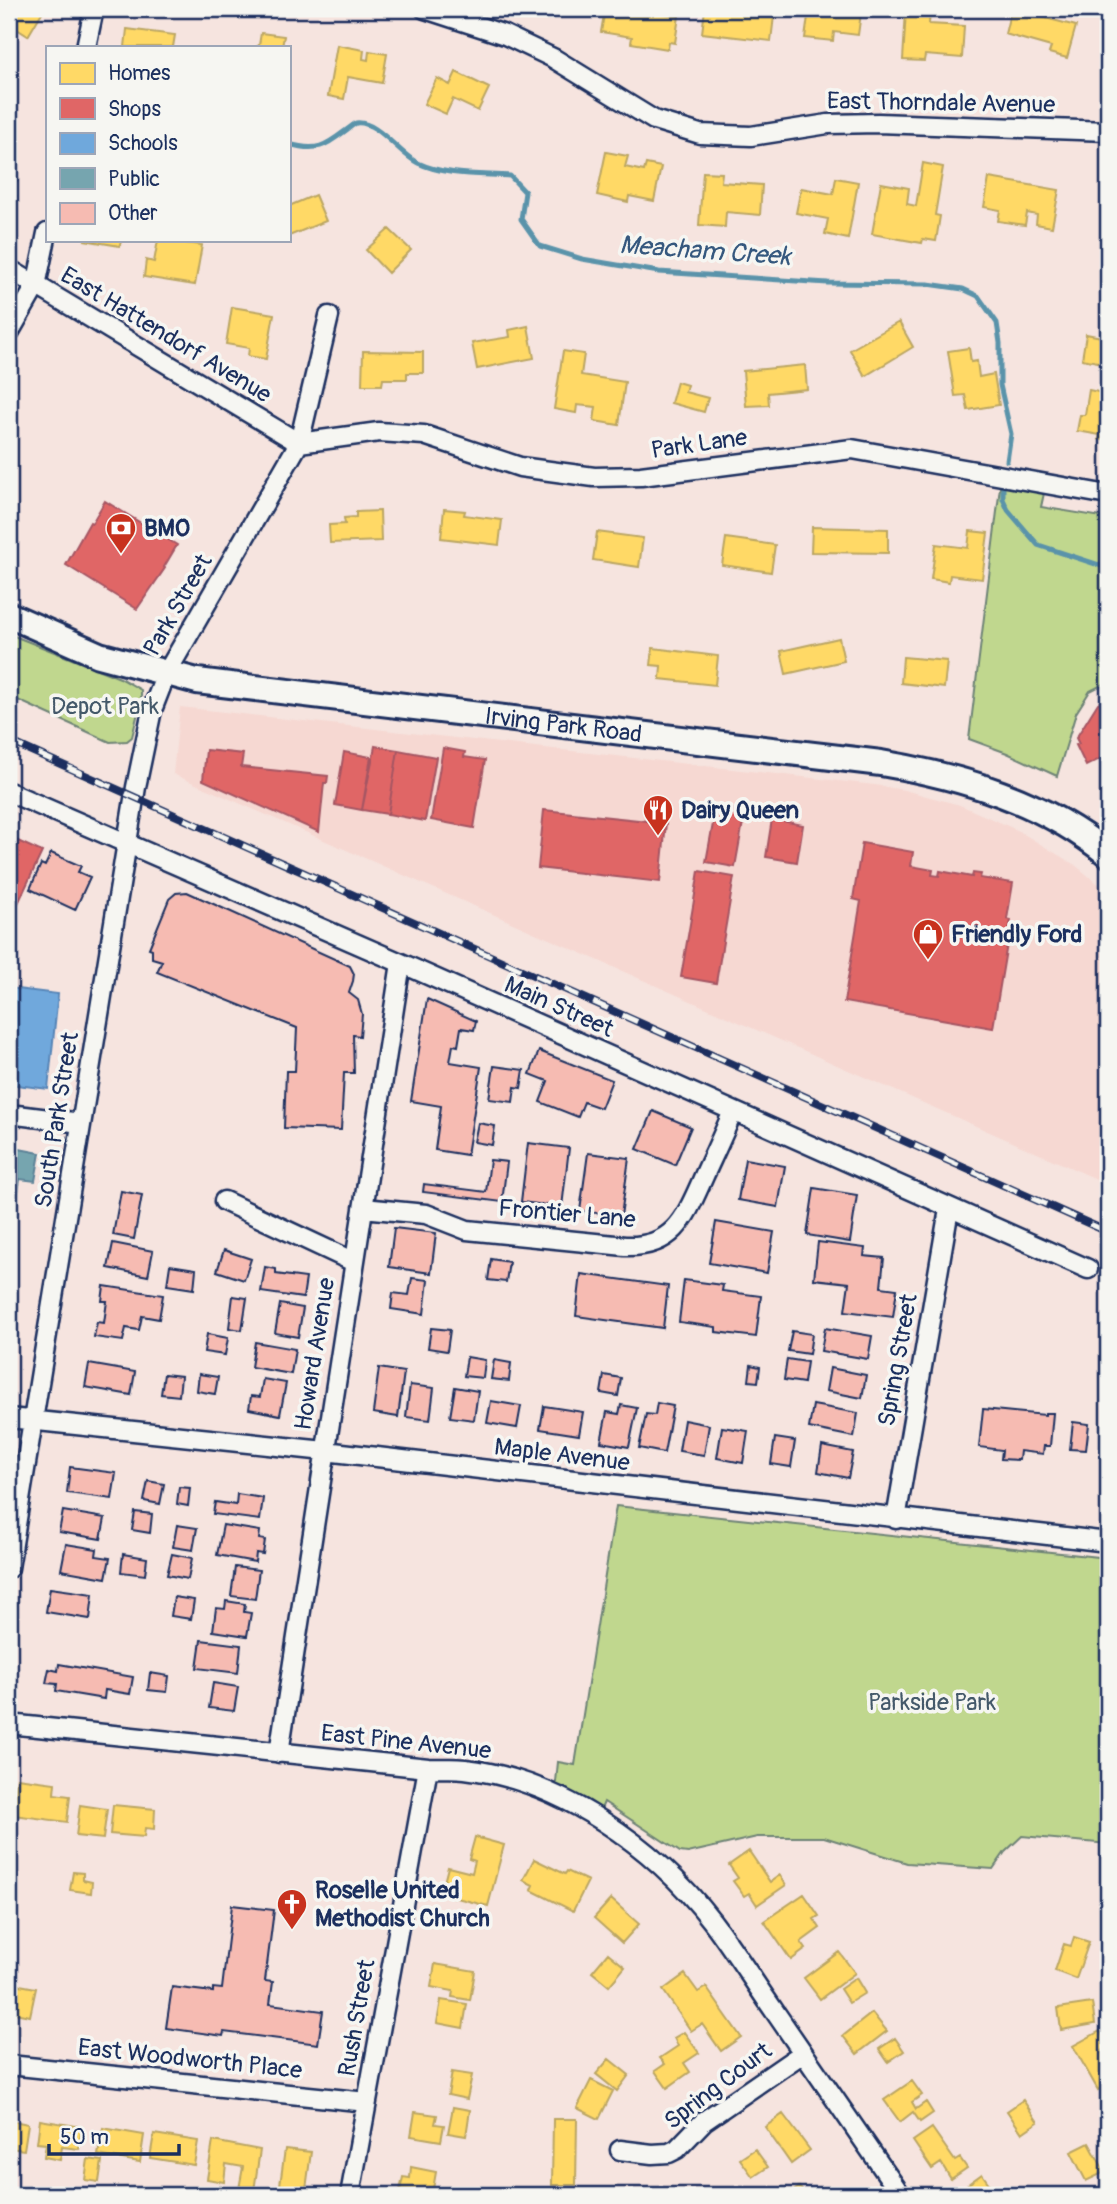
<svg xmlns="http://www.w3.org/2000/svg" width="1117" height="2204" viewBox="0 0 1117 2204" font-family="Pangolin,sans-serif">
	<style>
		.built { fill: #f6d8d2 }
		.green { fill: #c0d78e; stroke: #6e8376; stroke-width: 2 }
		.homes { fill: #ffd966; stroke: #bba664; stroke-width: 2 }
		.shops { fill: #e06666; stroke: #a55664; stroke-width: 2 }
		.schools { fill: #6fa8dc; stroke: #5684b6; stroke-width: 2 }
		.public { fill: #76a5af; stroke: #5b8297; stroke-width: 2 }
		.lines { fill: none; stroke-linecap: round; stroke-linejoin: round }
		.stream { stroke: #5a93aa; stroke-width: 5 }
		.building { fill: #f6bbb2; stroke: #1b2f5e; stroke-width: 2 }
		.street-casing { stroke: #1b2f5e; stroke-width: 23 }
		.secondary-casing { stroke: #1b2f5e; stroke-width: 30 }
		.street { stroke: #f6f6f2; stroke-width: 18 }
		.secondary { stroke: #f6f6f2; stroke-width: 24 }
		.rail-casing { stroke: #1b2f5e; stroke-width: 8 }
		.rail { stroke: #f6f6f2; stroke-width: 5; stroke-dasharray: 16; stroke-linecap: butt }
		.labels { text-anchor: middle; dominant-baseline: central; stroke-width: 7; stroke-linejoin: round; paint-order: stroke }
		.street-label { font-size: 24px; fill: #1b2f5e; stroke: #f6f6f2 }
		.poi-label { font-size: 24px; font-weight: bold; fill: #1b2f5e; stroke: #f6f6f2; text-anchor: start }
		.park-label { font-size: 24px; fill: #44596a; stroke: #f6f6f2 }
		.water-label { font-size: 26px; font-style: italic; fill: #35587e; stroke: #f6f6f2 }
	</style>
	<rect width="100%" height="100%" fill="#f6e4df"/>
	<filter id="ink" filterUnits="userSpaceOnUse"><feTurbulence type="fractalNoise" baseFrequency=".0143" numOctaves="2"/><feDisplacementMap in="SourceGraphic" scale="14" xChannelSelector="R" yChannelSelector="G"/><feConvolveMatrix kernelMatrix="1 2 1 2 8 2 1 2 1" color-interpolation-filters="sRGB"/></filter>
	<g filter="url(#ink)">
		<path class="built" d="M180,707L875,785L904,790L960,805L1017,830L1075,865L1108,892V1184L173,774Z"/>
		<path class="green" d="M1004,477L1046,484L1041,507L1108,518V682L1090,691L1076,713L1057,776L1007,753L969,739L1000,487Z
			M9,634L120,678L141,690V700L132,737L127,741L110,742L9,696Z
			M616,1506L1108,1558V1844L1022,1836L1005,1852L993,1869L907,1863L824,1837H757L688,1853L680,1852L604,1802L601,1809L594,1812L555,1792L558,1762L575,1765Z"/>
		<path class="homes" d="M9,9H44L28,36L9,24Z
			M605,9H644L643,11L679,16L675,43L669,42L668,49L631,43L632,37L601,32Z
			M705,9H735V12L774,16L771,41L702,33Z
			M809,9L861,13L858,35L834,32L833,41L805,38Z
			M1011,9L1076,26L1067,58L1049,53L1051,47L1005,34Z
			M906,10L930,12L929,24L964,26L962,58L925,55L924,61L903,60Z
			M127,29L175,35L173,47H125Z
			M261,33L284,36L282,47H256L259,45Z
			M337,45L364,50L363,59L368,60L369,51L387,54L382,83L348,77L344,99L328,96Z
			M456,72L489,88L478,111L453,99L446,114L424,104L437,78L450,85Z
			M606,152L628,156L625,167L644,171L646,164L661,167L654,201L629,196L628,202L597,195Z
			M923,163L943,167L935,215L940,216L936,241L923,239L922,243L872,234L881,183L909,188L907,204L916,206Z
			M703,172L722,173L721,182L762,185L760,215L726,212L725,227L699,225Z
			M836,178L858,182L848,239L825,234L828,219L796,213L801,188L833,194Z
			M989,178L1059,190L1052,227L1036,224L1037,215L1027,213L1025,225L998,221L1000,210L984,207Z
			M315,195L326,221L289,236V206Z
			M389,229L411,250L388,273L366,250Z
			M84,240H121L120,246Z
			M158,240L202,245L195,285L144,277L146,260L154,262Z
			M232,307L274,314L266,359L248,356L249,348L226,344Z
			M899,322L913,347L865,376L850,350Z
			M528,326L534,358L477,369L472,343L510,337L509,330Z
			M1108,332V364L1082,359L1086,334L1107,338Z
			M969,348L971,362L977,361L979,377L994,374L999,405L968,410L965,395L955,396L948,351Z
			M363,351L423,352V373H407V379H383L382,385H362Z
			M563,351L584,354L581,375L625,382L619,425L594,421L596,407L577,405L576,413L554,409Z
			M805,365L807,389L768,393L769,405L746,406L743,371Z
			M677,382L687,385L685,392L708,398L704,412L671,403Z
			M1089,390L1108,394V441L1099,439L1100,435L1077,431L1080,415H1085Z
			M444,509L465,511L464,515L502,520L499,545L441,538Z
			M380,511L381,541L330,543L329,525L345,524L344,518L356,517V512Z
			M812,527L888,529V553L811,552Z
			M970,531L988,533L982,579L950,575L949,582L931,579L936,544L968,548Z
			M597,532L643,538L639,567L593,560Z
			M726,538L775,545L771,572L722,565Z
			M839,638L844,661L786,674L781,651Z
			M653,648L718,656L715,685L660,679L661,666L651,665Z
			M903,657L947,661L944,688L901,683Z
			M17,1778L55,1783L54,1794L70,1796L67,1822L13,1815Z
			M80,1805L107,1809L103,1839L76,1836Z
			M113,1805L155,1809L154,1829L145,1828L144,1837L110,1834Z
			M475,1837L504,1845L488,1906L441,1894L448,1867L472,1873L475,1861L469,1859Z
			M749,1851L770,1882L780,1875L786,1885L757,1905L749,1893L744,1896L733,1881L738,1878L729,1865Z
			M534,1859L565,1874L567,1871L588,1881L573,1911L531,1890L533,1885L523,1880Z
			M73,1872L83,1873V1880L92,1882L91,1893L70,1890Z
			M804,1894L819,1916L814,1919L820,1928L801,1942L806,1949L791,1960L764,1921Z
			M611,1899L639,1924L622,1943L594,1918Z
			M1074,1937L1089,1942L1076,1979L1055,1971L1064,1944L1071,1946Z
			M839,1952L855,1973L820,1999L804,1978Z
			M608,1953L625,1967L609,1986L592,1972Z
			M435,1964L475,1971L470,2000L452,1997L453,1991L431,1987Z
			M685,1974L698,1992L706,1987L741,2037L721,2051L702,2024L691,2031L663,1990Z
			M856,1978L865,1993L849,2003L840,1989Z
			M9,1983L36,1988L30,2016L9,2012Z
			M441,2000L467,2004L463,2028L437,2023Z
			M1092,2003L1095,2024L1061,2030L1058,2008Z
			M872,2013L887,2031L857,2054L843,2036Z
			M1100,2031L1108,2045V2048L1102,2051L1108,2061V2084L1098,2090L1073,2046Z
			M684,2032L699,2053L684,2063L690,2072L667,2088L655,2071L665,2064L660,2058L678,2046L674,2038Z
			M895,2038L904,2051L888,2062L879,2049Z
			M609,2059L629,2075L617,2091L596,2074Z
			M452,2072L472,2075L467,2099L448,2095Z
			M591,2080L613,2091L599,2119L577,2108Z
			M912,2081L922,2095L912,2102L916,2109L926,2102L933,2113L920,2122L913,2112L900,2122L884,2100Z
			M1023,2100L1038,2122L1022,2133L1007,2111Z
			M453,2107L470,2110L466,2136L448,2133Z
			M415,2112L437,2115L435,2124L444,2125L441,2141L411,2136Z
			M783,2114L810,2150L791,2164L765,2127Z
			M553,2119H577L576,2185H552Z
			M9,2120L28,2124L24,2150L9,2148Z
			M40,2120L82,2127L79,2149L62,2147L60,2160L44,2157L46,2144L37,2143Z
			M103,2128L144,2135L140,2162L98,2155Z
			M932,2128L955,2161L960,2158L967,2168L951,2179L941,2163L932,2169L913,2141Z
			M154,2134L198,2141L194,2165L150,2158Z
			M213,2141L260,2150L254,2191L239,2189L243,2167L226,2164L224,2182L207,2179Z
			M1089,2143L1105,2172L1086,2181L1071,2152Z
			M285,2149L311,2152L306,2189L280,2185Z
			M755,2149L768,2167L753,2177L740,2159Z
			M88,2159L102,2161L99,2182L85,2180Z
			M411,2167L436,2172L432,2195H399L403,2177L410,2178Z
			M982,2174L997,2195H964L960,2190Z
			M799,2187L806,2195H788Z"/>
		<path class="shops" d="M105,501L177,545L164,567L165,568L137,609L66,565L90,522L92,523Z
			M1108,698V755L1086,766L1076,745L1079,744L1076,738L1098,703Z
			M375,746L398,750L388,814L362,810Z
			M443,748L465,752L464,757L485,760L474,828L431,820Z
			M206,750L243,754L241,767L328,776L327,783H324L319,832L203,780Z
			M398,750L436,757L425,821L388,814Z
			M344,752L371,757L362,810L335,805Z
			M716,807L745,811L735,867L706,862Z
			M544,810L666,823L660,882L538,868Z
			M772,819L803,825L797,862L766,857Z
			M9,837L42,852L15,910L9,907Z
			M862,843L913,852L911,866L933,870L932,875L939,876L940,871L972,877L973,873L981,874L980,878L1013,883L1007,919L1011,920L993,1028L844,1002L861,901L853,899Z
			M699,871L734,877L716,983L681,977Z"/>
		<path class="schools" d="M9,988L58,994L48,1089L9,1084Z"/>
		<path class="public" d="M9,1147L40,1153L35,1181L20,1179L14,1217L9,1216Z"/>
		<g class="lines">
			<path class="stream" d="M289,144C323,154 329,142 356,123C377,120 399,154 418,163C445,176 481,174 510,176L525,192L521,219L540,246L582,259L659,272L828,283L928,284L963,289L978,296L997,323L1000,343V385L1011,434L1007,461
				M1003,487V499L1008,510L1038,545L1108,568"/>
		</g>
		<path class="building" d="M9,173L18,179L10,192L16,196L9,207Z
			M51,853L81,866L78,872L90,877L75,910L30,889L41,864L45,866Z
			M187,892L350,966L354,974L353,981L349,993L358,1000L362,1014L360,1036L353,1035L354,1073H344L341,1130L284,1128L286,1071H295L297,1028L157,972L162,961L152,958V949L149,948L169,899L176,893Z
			M427,999L476,1021L474,1030L461,1028L458,1046L453,1045L450,1062L481,1067L467,1155L435,1150L441,1106L411,1101Z
			M539,1051L612,1080L601,1108L584,1102L578,1117L540,1102L548,1081L530,1074Z
			M494,1066L524,1070L521,1088L515,1087L513,1102L489,1099Z
			M653,1111L691,1127L675,1165L637,1149Z
			M478,1123L495,1126L492,1145L474,1142Z
			M528,1143L569,1148L562,1207L521,1202Z
			M588,1153L629,1158L621,1216L580,1211Z
			M745,1159L785,1166L778,1207L738,1200Z
			M490,1160L507,1162L502,1202L423,1192L424,1184L486,1192Z
			M814,1188L857,1195L850,1242L807,1235Z
			M121,1191L142,1195L134,1239L113,1235Z
			M716,1222L774,1232L767,1273L709,1263Z
			M394,1228L436,1233L431,1273L389,1267Z
			M818,1242L865,1248L864,1256L884,1258L881,1287L897,1289L893,1317L845,1311L849,1283L814,1279Z
			M113,1243L153,1251L148,1276L108,1268Z
			M224,1250L251,1259L244,1280L217,1271Z
			M491,1259L509,1262L506,1282L488,1280Z
			M170,1265L196,1269L194,1289L167,1285Z
			M265,1267L276,1269V1274L306,1278L303,1298L261,1292Z
			M581,1274L668,1286L663,1328L576,1316Z
			M412,1278L428,1280L424,1314L391,1309L393,1293L409,1295Z
			M684,1280L723,1285L722,1291L761,1296L756,1337L716,1332V1327L679,1322Z
			M104,1286L163,1295L159,1319L142,1316L139,1330L126,1328L123,1341L94,1337L97,1322L104,1323L107,1301H102Z
			M233,1296L247,1298L242,1330L229,1328Z
			M280,1304L303,1308L298,1337L275,1333Z
			M431,1328L450,1330L447,1351L428,1348Z
			M825,1328L872,1336L868,1359L821,1351Z
			M792,1331L812,1334L809,1354L788,1351Z
			M207,1334L228,1338L225,1355L204,1352Z
			M255,1342L295,1349L291,1374L251,1367Z
			M467,1357L485,1360L483,1378L464,1376Z
			M787,1359L807,1362L804,1383L784,1380Z
			M494,1360L511,1363L509,1381L491,1379Z
			M89,1364L135,1372L131,1395L85,1387Z
			M751,1365L760,1367L758,1382L749,1381Z
			M379,1368L404,1372L398,1417L373,1413Z
			M830,1368L866,1375L862,1398L826,1391Z
			M164,1374L181,1376L179,1396L161,1394Z
			M199,1374L218,1377L215,1394L197,1391Z
			M604,1375L621,1378L618,1396L601,1393Z
			M263,1379L286,1383L280,1415L249,1409L251,1396L260,1397Z
			M410,1385L434,1388L430,1420L406,1417Z
			M455,1387L478,1391L474,1420L450,1417Z
			M491,1401L521,1406L517,1428L487,1423Z
			M657,1403L673,1406L664,1453L639,1448L646,1414L655,1415Z
			M621,1405L637,1408L629,1447L601,1442L607,1412L619,1414Z
			M813,1405L858,1413L854,1437L809,1428Z
			M544,1406L583,1412L579,1435L540,1429Z
			M983,1409L1045,1415V1413H1053L1050,1446H1044L1043,1454L1020,1451L1019,1460L1001,1459L1002,1450L979,1447Z
			M684,1420L709,1425L704,1455L679,1451Z
			M1073,1422L1089,1424L1086,1450L1070,1449Z
			M722,1427L748,1431L743,1463L717,1458Z
			M775,1438L795,1441L791,1467L771,1464Z
			M822,1446L853,1452L848,1478L818,1472Z
			M1105,1461L1108,1462V1495H1101Z
			M70,1467L116,1473L112,1499L67,1493Z
			M148,1481L164,1484L160,1504L144,1501Z
			M179,1487L190,1488L188,1506L177,1504Z
			M237,1494L263,1498L260,1520L213,1514L215,1502L236,1505Z
			M63,1511L105,1518L101,1539L59,1532Z
			M135,1512L152,1514L150,1533L132,1530Z
			M177,1525L197,1528L193,1550L173,1547Z
			M223,1525L260,1531L259,1539L265,1540L263,1554L256,1553L255,1562L217,1555Z
			M66,1544L97,1549L96,1556L110,1558L106,1578L61,1570Z
			M123,1554L147,1558L145,1575L121,1572Z
			M172,1554L192,1558L188,1579L167,1575Z
			M235,1567L259,1570L255,1599L231,1596Z
			M50,1588L93,1594L90,1619L46,1612Z
			M174,1597L194,1600L191,1619L171,1616Z
			M226,1601L245,1604L244,1612L251,1613L247,1636L213,1631L216,1608L225,1609Z
			M201,1640L241,1645L238,1673L197,1668Z
			M59,1664L133,1677L130,1694L105,1690L104,1699L56,1691L57,1684L46,1683L49,1669L58,1671Z
			M150,1673L169,1676L167,1692L148,1690Z
			M213,1683L238,1687L234,1711L209,1708Z
			M232,1905L274,1910L265,1981L273,1982L270,2004L323,2011L318,2044L224,2032L223,2036L166,2028L172,1987L213,1992V1988L222,1989Z"/>
		<g class="lines">
			<g class="street-casing">
				<path id="street" d="M425,9L505,35L553,58L654,120L700,134L751,136L828,124L878,123L1108,131
					M86,47L94,9
					M9,269L299,443
					M9,333L36,286L47,233
					M299,443L379,432L424,435L520,467L594,477L641,476L852,449L1108,495
					M9,792L401,963L1088,1269
					M9,1114L81,1123
					M224,1201L354,1262
					M363,1208L426,1214L467,1230L625,1246C675,1248 686,1216 704,1176C714,1154 724,1133 733,1111
					M9,1418L325,1451L1108,1542
					M896,1519L949,1209
					M9,1568L136,787L152,710L166,674L299,443L329,316
					M9,1724L428,1768C441,1768 453,1768 465,1769C561,1780 655,1847 712,1921C734,1950 754,1982 775,2012C817,2073 859,2134 901,2195
					M279,1753L401,963
					M9,2065L367,2102
					M620,2150L652,2154L669,2153L677,2149L704,2121L803,2053
					M350,2195L428,1768"/>
			</g>
			<g class="secondary-casing">
				<g id="secondary">
					<path id="s1" d="M9,615L99,655L197,681L881,763C963,777 1043,801 1108,854"/>
				</g>
			</g>
			<use href="#street" class="street"/>
			<use href="#secondary" class="secondary"/>
			<g class="rail-casing">
				<path id="rail" d="M9,741L1108,1232"/>
			</g>
			<use href="#rail" class="rail"/>
		</g>
	</g>
	<defs>
		<g id="bank-pin" transform="scale(1.575)"><path d="M0 17L-7.5 6A9.5 9.5 0 1 1 7.5 6Z" fill="#c8321e" stroke="#f6f6f2"/><path d="M-6-4H6V4H-6ZM0-2.3a2.3 2.3 0 1 0 0 4.6a2.3 2.3 0 1 0 0-4.6Z" fill="#fff"/></g>
		<g id="restaurant-pin" transform="scale(1.575)"><path d="M0 17L-7.5 6A9.5 9.5 0 1 1 7.5 6Z" fill="#c8321e" stroke="#f6f6f2"/><path d="M-5-6h1v4h1v-4h1v4h1v-4h1v5L-1.5 .5V6h-2V.5L-5-1ZM5-6V6H3V1.5H1.5Q1.5-4 5-6Z" fill="#fff"/></g>
		<g id="shop-pin" transform="scale(1.575)"><path d="M0 17L-7.5 6A9.5 9.5 0 1 1 7.5 6Z" fill="#c8321e" stroke="#f6f6f2"/><path d="M-5-2.5h2.3a2.7 3.5 0 0 1 5.4 0H5L5.5 6h-11ZM-1.5-2.5h3a1.5 2.3 0 0 0-3 0Z" fill="#fff"/></g>
		<g id="church-pin" transform="scale(1.575)"><path d="M0 17L-7.5 6A9.5 9.5 0 1 1 7.5 6Z" fill="#c8321e" stroke="#f6f6f2"/><path d="M-1.2-6h2.4v3.5h3.3v2.4h-3.3V6h-2.4V-.1h-3.3v-2.4h3.3Z" fill="#fff"/></g>
	</defs>
	<g fill-rule="evenodd">
		<use href="#bank-pin" x="121" y="528"/>
		<use href="#restaurant-pin" x="658" y="810"/>
		<use href="#shop-pin" x="928" y="934"/>
		<use href="#church-pin" x="292" y="1904"/>
	</g>
	<g class="labels">
		<g class="street-label">
			<text transform="translate(941 103) rotate(1)">East Thorndale Avenue</text>
			<text transform="translate(166 335) rotate(31)">East Hattendorf Avenue</text>
			<text transform="translate(699 444) rotate(-8)">Park Lane</text>
			<text transform="translate(178 605) rotate(-60)">Park Street</text>
			<text stroke="none"><textPath href="#s1" startOffset="569">Irving Park Road</textPath></text>
			<text transform="translate(559 1007) rotate(24)">Main Street</text>
			<text transform="translate(57 1120) rotate(-81)">South Park Street</text>
			<text transform="translate(567 1214) rotate(5)">Frontier Lane</text>
			<text transform="translate(315 1354) rotate(-81)">Howard Avenue</text>
			<text transform="translate(898 1360) rotate(-80)">Spring Street</text>
			<text transform="translate(562 1455) rotate(7)">Maple Avenue</text>
			<text transform="translate(406 1742) rotate(6)">East Pine Avenue</text>
			<text transform="translate(357 2018) rotate(-80)">Rush Street</text>
			<text transform="translate(190 2059) rotate(6)">East Woodworth Place</text>
			<text transform="translate(718 2086) rotate(-37)">Spring Court</text>
		</g>
		<g class="poi-label">
			<text x="144" y="528">BMO</text>
			<text x="681" y="810">Dairy Queen</text>
			<text x="951" y="934">Friendly Ford</text>
			<text x="315" y="1890">Roselle United<tspan x="315" dy="28">Methodist Church</tspan></text>
		</g>
		<g class="park-label">
			<text x="105" y="706">Depot Park</text>
			<text x="932" y="1702">Parkside Park</text>
		</g>
		<g class="water-label">
			<text transform="translate(705 251) rotate(4)">Meacham Creek</text>
		</g>
	</g>
	<rect width="1117" height="2204" fill="none" stroke="#f6f6f2" stroke-width="35"/>
	<rect x="18" y="18" width="1082" height="2169" fill="none" stroke="#1b2f5e" stroke-width="2.5" filter="url(#ink)"/>
	<rect x="46" y="46" width="245" height="196" fill="#f6f6f2" stroke="#9ea6b7" stroke-width="2"/>
	<rect x="60" y="63" width="35" height="21" fill="#ffd966" stroke="#9ea6b7" stroke-width="2"/>
	<text x="108" y="80" font-size="21" fill="#1b2f5e">Homes</text>
	<rect x="60" y="98" width="35" height="21" fill="#e06666" stroke="#9ea6b7" stroke-width="2"/>
	<text x="108" y="116" font-size="21" fill="#1b2f5e">Shops</text>
	<rect x="60" y="133" width="35" height="21" fill="#6fa8dc" stroke="#9ea6b7" stroke-width="2"/>
	<text x="108" y="150" font-size="21" fill="#1b2f5e">Schools</text>
	<rect x="60" y="168" width="35" height="21" fill="#76a5af" stroke="#9ea6b7" stroke-width="2"/>
	<text x="108" y="186" font-size="21" fill="#1b2f5e">Public</text>
	<rect x="60" y="203" width="35" height="21" fill="#f6bbb2" stroke="#9ea6b7" stroke-width="2"/>
	<text x="108" y="220" font-size="21" fill="#1b2f5e">Other</text>
	<path d="M49 2144v10h130v-10" fill="none" stroke="#1b2f5e" stroke-width="3.5"/>
	<text x="60" y="2144" font-size="21" fill="#1b2f5e" stroke="#f6f6f2" stroke-width="5" paint-order="stroke">50 m</text>
</svg>
